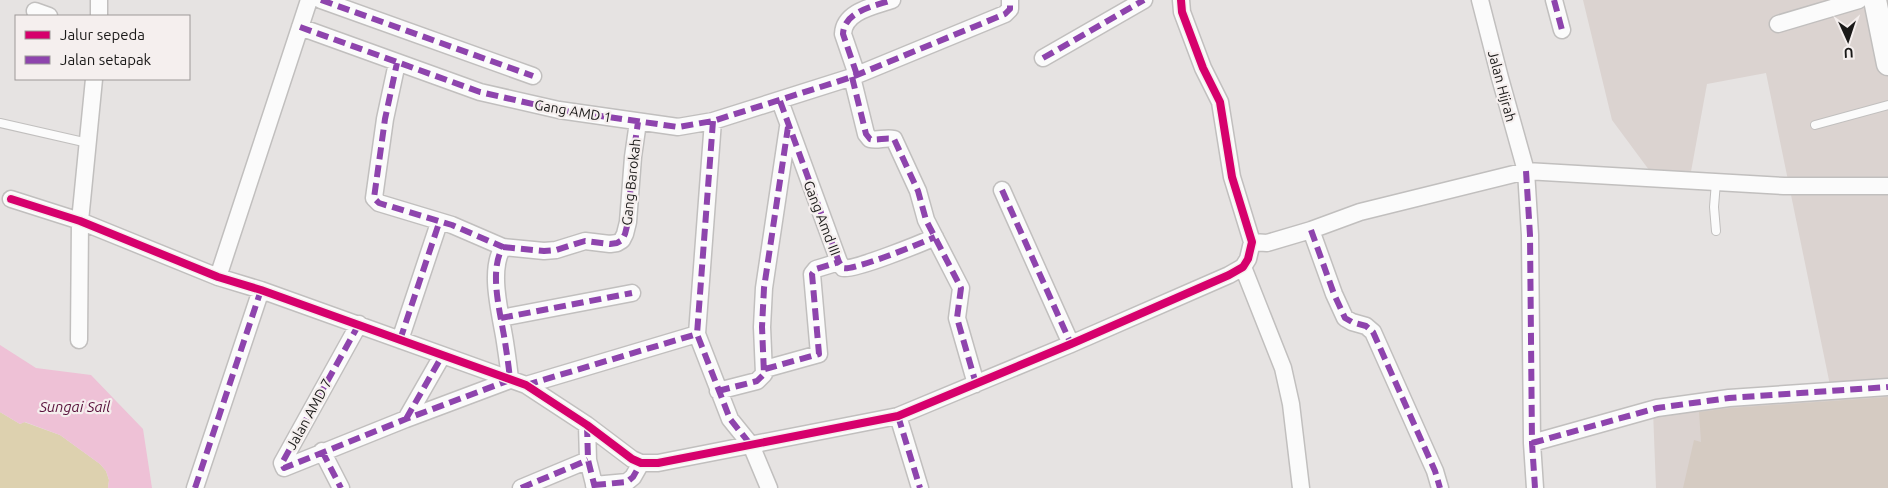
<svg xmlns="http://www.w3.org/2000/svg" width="1888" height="488" viewBox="0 0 1888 488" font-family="Ubuntu,sans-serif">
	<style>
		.built { fill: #dbd3d0 }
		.green { fill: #ddd1af }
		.water { fill: #eec1d6 }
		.building { fill: #d5cbc2 }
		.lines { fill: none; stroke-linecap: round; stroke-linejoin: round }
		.service-casing { stroke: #c1bfbe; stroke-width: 10 }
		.minor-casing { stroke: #c1bfbe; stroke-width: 19 }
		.secondary-casing { stroke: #c1bfbe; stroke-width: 25 }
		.service { stroke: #fbfbfb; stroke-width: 8 }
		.minor { stroke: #fbfbfb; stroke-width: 16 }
		.secondary { stroke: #fbfbfb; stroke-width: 22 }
		.quiet { stroke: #8e44ad; stroke-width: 6; stroke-dasharray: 12 6; stroke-linecap: butt }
		.cycleway-casing { stroke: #f5efee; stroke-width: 11 }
		.cycleway { stroke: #d6006c; stroke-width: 8 }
		.labels { text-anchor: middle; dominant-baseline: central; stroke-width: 4.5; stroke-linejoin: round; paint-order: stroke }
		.street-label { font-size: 14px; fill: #1a1918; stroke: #f5efee }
		.water-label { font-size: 15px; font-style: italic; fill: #58113b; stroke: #f5efee }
	</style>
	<rect width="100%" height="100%" fill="#e6e3e2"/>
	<path class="built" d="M1583,0H1888V488H1656L1653,411L1831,390L1766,73L1707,84L1690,177L1652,174L1612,120Z"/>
	<path class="green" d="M0,412L20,424L24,422L60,435L100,464L106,471L109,480L108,488H0Z"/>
	<path class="water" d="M0,345L36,368L91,375L143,429L152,488H108L109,480L106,471L100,464L60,435L25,422L20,424L0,412Z"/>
	<path class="building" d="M1888,397V488H1683L1694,440L1701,442L1699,412L1730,408Z"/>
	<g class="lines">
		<g class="service-casing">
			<path id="service" d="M0,123L88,143
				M1815,125L1888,105
				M1716,231L1714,207L1716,182"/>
		</g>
		<g class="minor-casing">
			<path id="minor" d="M99,0V16
				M321,0L533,76
				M1480,0L1500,78L1526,171L1530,235L1532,443L1535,488
				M1554,0L1562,30
				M35,11L49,16
				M1778,24L1859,0
				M300,27L480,92L559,110L678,127L713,121L852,77L1005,14L1010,9V0
				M1043,58L1144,0
				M857,75L843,34C844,11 875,6 892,0
				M852,77L866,134L870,139C878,141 885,137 894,139L918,191L926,220L961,288L957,318L976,384
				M780,101L839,262L843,268C853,271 922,243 935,237
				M713,121L697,334L730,419L751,445L769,488
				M1002,190L1071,344
				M11,199L80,221L218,277L261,290L526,385L587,425L632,459L641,463H658L898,416L1071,344L1229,275L1243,267L1248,259L1252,242L1232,177L1220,102L1203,68L1182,12L1181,0
				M1311,230L1334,294L1345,318L1352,322L1366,326L1373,332L1435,471L1440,488
				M1252,242L1267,243L1311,230L1360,212L1526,171L1784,186H1888
				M503,247L544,251L556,250L585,241L610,244L617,243L622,240L625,234L628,222L633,157L638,122
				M1243,267L1283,368L1291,404L1301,488
				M218,277L309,0
				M501,318L632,293
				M359,324L282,463L284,468L406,419L510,380C509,368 507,355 505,342C501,315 488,271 503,247L452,225L379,203L374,198L385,119L397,63
				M79,340L80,221L94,79
				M400,340L439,223
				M765,369L819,354L812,274L816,269L839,262
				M526,385L697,334
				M718,391L757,381L764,374L762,327L764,288L788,127
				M898,416L920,488
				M406,419L442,356
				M587,425L588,460L595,488
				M1532,443L1657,408L1729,398L1888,387
				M322,451L341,488
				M594,485L627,482L633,477L641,463
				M195,488L261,290
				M521,488L588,460"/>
		</g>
		<g class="secondary-casing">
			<path id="secondary" d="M1875,0L1888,64"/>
		</g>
		<use href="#service" class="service"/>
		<use href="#minor" class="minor"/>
		<use href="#secondary" class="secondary"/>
		<path class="quiet" d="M321,0L533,76
			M1554,0L1562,30
			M300,27L480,92L559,110L678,127L713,121L852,77L1005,14L1010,9V0
			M1043,58L1144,0
			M857,75L843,34C844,11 875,6 892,0
			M852,77L866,134L870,139C878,141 885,137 894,139L918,191L926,220L961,288L957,318L976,384
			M780,101L839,262L843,268C853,271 922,243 935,237
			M713,121L697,334L730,419L751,445
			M1526,171L1530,235L1532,443L1535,488
			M1002,190L1071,344
			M1311,230L1334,294L1345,318L1352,322L1366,326L1373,332L1435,471L1440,488
			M503,247L544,251L556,250L585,241L610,244L617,243L622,240L625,234L628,222L633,157L638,122
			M501,318L632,293
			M359,324L282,463L284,468L406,419L510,380C509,368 507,355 505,342C501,315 488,271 503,247L452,225L379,203L374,198L385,119L397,63
			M400,340L439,223
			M765,369L819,354L812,274L816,269L839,262
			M526,385L697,334
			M718,391L757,381L764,374L762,327L764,288L788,127
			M898,416L920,488
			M406,419L442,356
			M587,425L588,460L595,488
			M1532,443L1657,408L1729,398L1888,387
			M322,451L341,488
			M594,485L627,482L633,477L641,463
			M195,488L261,290
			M521,488L588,460"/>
		<g class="cycleway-casing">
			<path id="cycleway" d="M11,199L80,221L218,277L261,290L526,385L587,425L632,459L641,463H658L898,416L1071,344L1229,275L1243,267L1248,259L1252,242L1232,177L1220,102L1203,68L1182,12L1181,0"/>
		</g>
		<use href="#cycleway" class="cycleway"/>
	</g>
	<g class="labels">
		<g class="street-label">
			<text transform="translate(1502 86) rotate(75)">Jalan Hijrah</text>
			<text transform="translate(573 111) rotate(10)">Gang AMD 1</text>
			<text transform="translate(631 182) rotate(-84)">Gang Barokah</text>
			<text transform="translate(822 218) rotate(69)">Gang Amd III</text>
			<text transform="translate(309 414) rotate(-61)">Jalan AMD 7</text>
		</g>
		<g class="water-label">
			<text x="75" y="406">Sungai Sail</text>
		</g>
	</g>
	<rect x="15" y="15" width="175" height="65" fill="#f5efee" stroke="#9d9998"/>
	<rect x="25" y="31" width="25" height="8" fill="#d6006c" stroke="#9d9998"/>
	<text x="60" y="40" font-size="15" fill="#1a1918">Jalur sepeda</text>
	<rect x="25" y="56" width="25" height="8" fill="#8e44ad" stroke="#9d9998"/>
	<text x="60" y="65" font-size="15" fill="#1a1918">Jalan setapak</text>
	<g transform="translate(1848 40) rotate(177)" stroke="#f5efee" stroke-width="4" paint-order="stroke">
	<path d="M0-4L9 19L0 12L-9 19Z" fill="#1a1918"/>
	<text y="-8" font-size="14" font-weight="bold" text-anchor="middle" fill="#1a1918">U</text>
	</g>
</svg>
